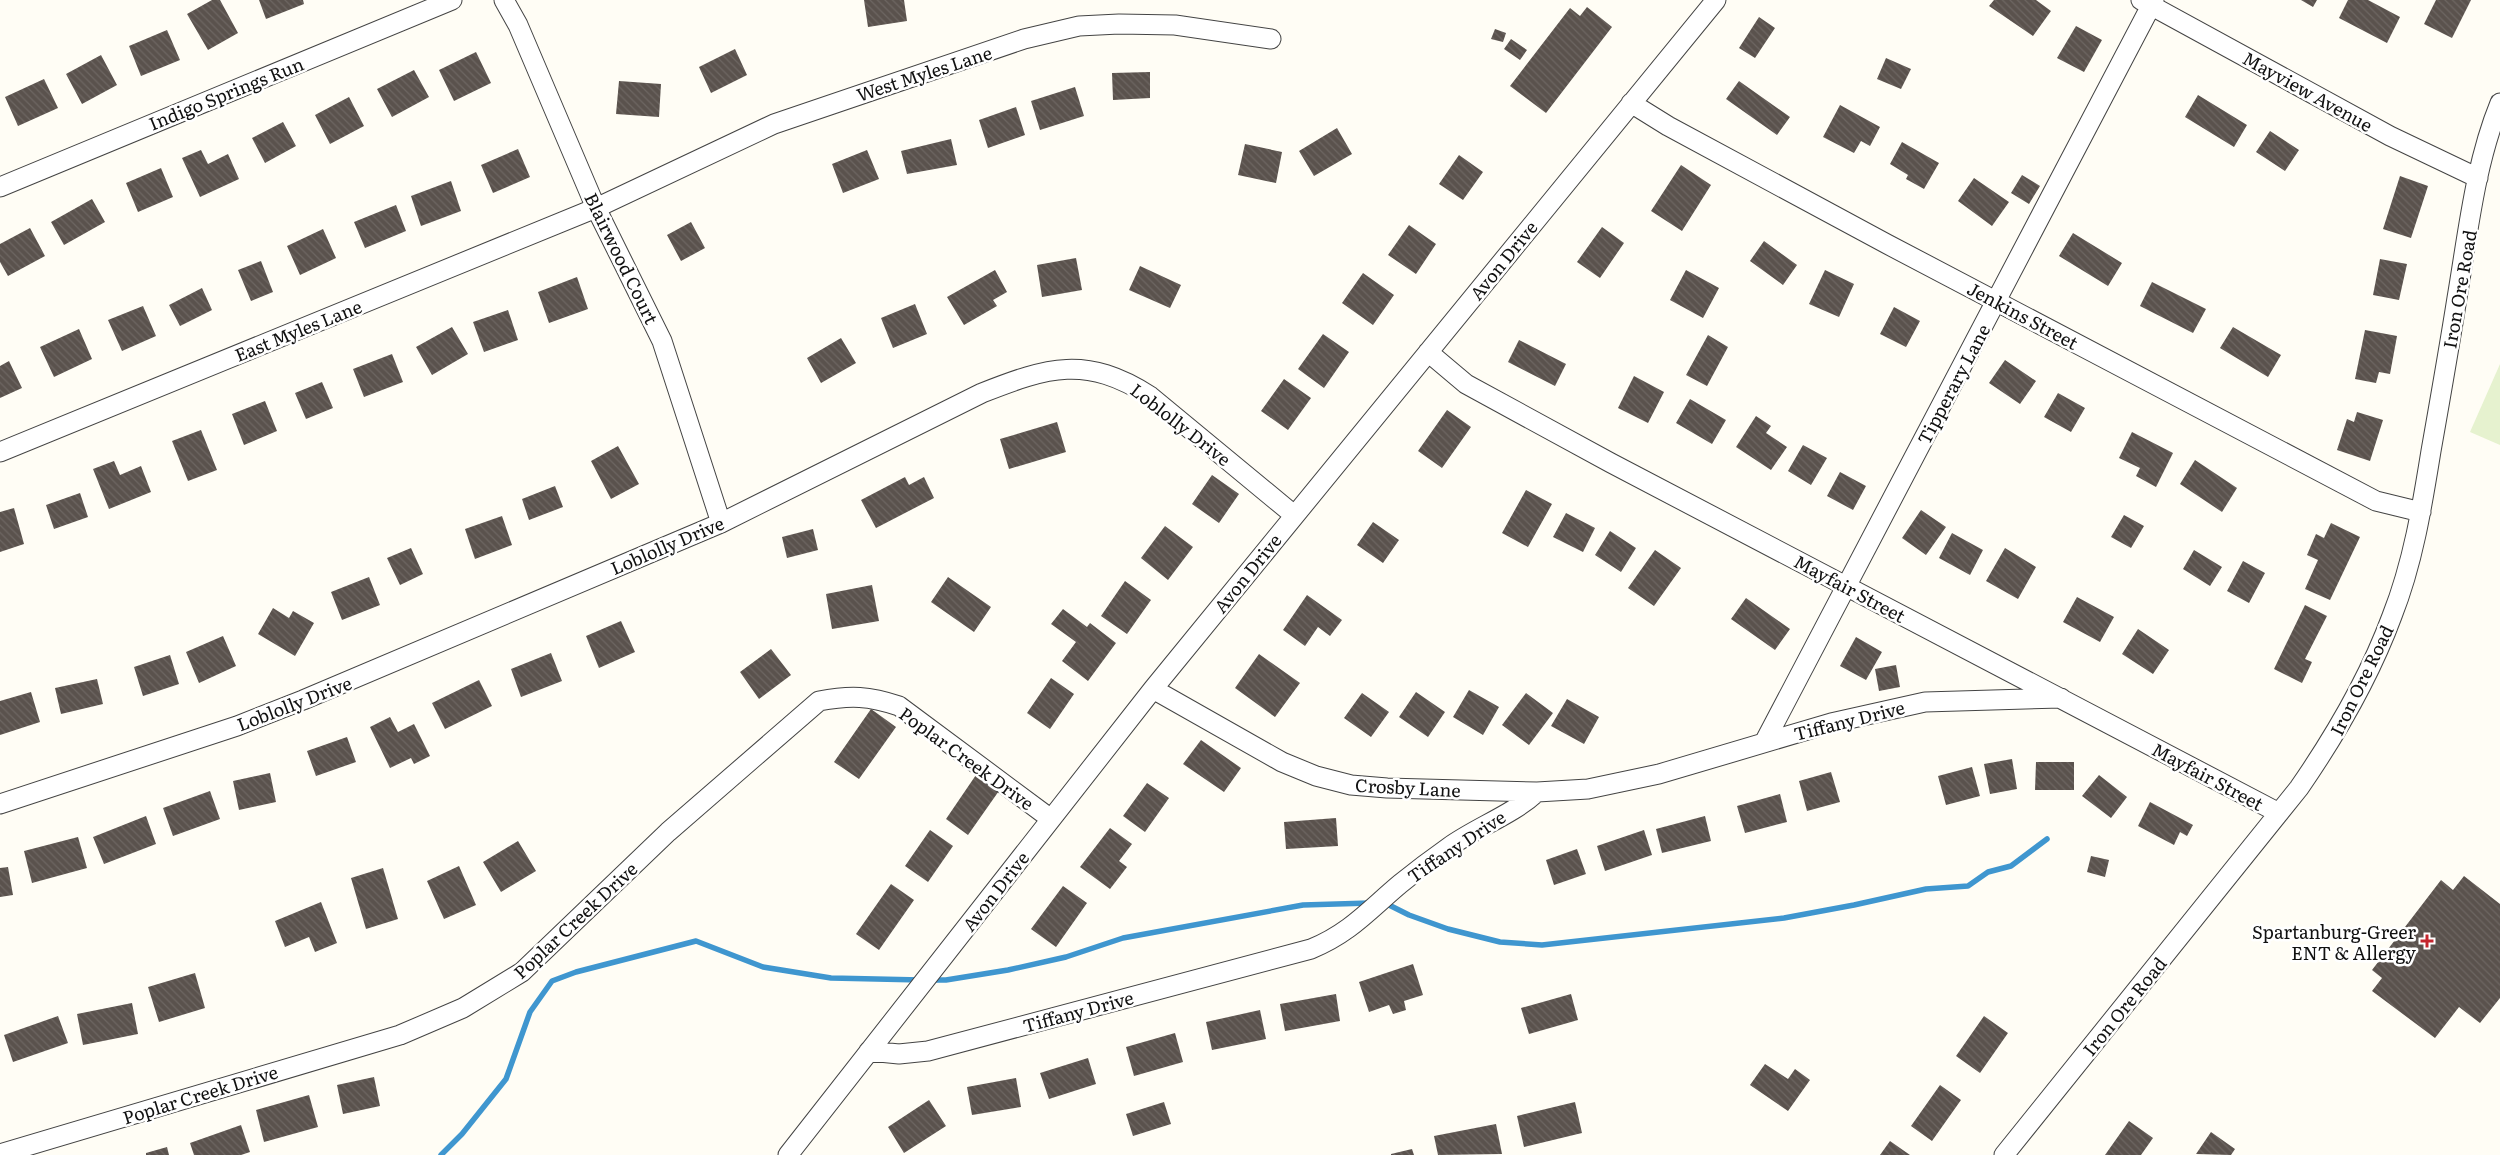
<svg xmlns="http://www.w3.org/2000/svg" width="2500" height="1155" viewBox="0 0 2500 1155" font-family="Literata,serif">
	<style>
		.pitch { fill: #e6f2cf }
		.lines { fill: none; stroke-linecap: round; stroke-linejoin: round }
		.stream { stroke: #3f96cf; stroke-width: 5.5 }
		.building { fill: url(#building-back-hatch) }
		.minor-casing { stroke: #444; stroke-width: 21 }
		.minor { stroke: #fff; stroke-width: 19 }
		.poi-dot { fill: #c4262e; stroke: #fff; stroke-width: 2 }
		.labels { text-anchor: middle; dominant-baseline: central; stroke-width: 5; stroke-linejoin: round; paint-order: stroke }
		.street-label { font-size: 18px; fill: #111; stroke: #fff }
		.poi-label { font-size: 18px; fill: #111; stroke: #fff; text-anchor: end }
	</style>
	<defs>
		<pattern id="building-back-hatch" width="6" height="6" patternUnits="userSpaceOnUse" patternTransform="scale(1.25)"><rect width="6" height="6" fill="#5a524d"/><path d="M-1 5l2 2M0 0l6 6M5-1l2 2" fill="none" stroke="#6d6662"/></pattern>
	</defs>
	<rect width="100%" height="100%" fill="#fffdf5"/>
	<path class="pitch" d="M2500,364V445L2470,432Z"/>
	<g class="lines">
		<path class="stream" d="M1385,903L1409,915L1448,929L1500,942L1542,945L1784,918L1854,905L1926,889L1968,886L1988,872L2011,866L2047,839
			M930,980H946L1008,970L1066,957L1123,938L1303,905L1370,903
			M441,1155L462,1134L506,1079L530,1012L552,981L576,972L696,941L763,967L831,978L921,980"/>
	</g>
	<path class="building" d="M212,0H220L238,33L208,50L187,14Z
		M259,0H303L304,4L266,19Z
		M864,0H904L907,21L868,27Z
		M1994,0H2036L2051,11L2033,36L1989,6Z
		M2301,0H2317L2313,7Z
		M2348,0H2368L2400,17L2387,43L2339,18Z
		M2436,0H2471L2452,38L2424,24Z
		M1587,7L1612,27L1546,113L1510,86L1570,8L1580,16Z
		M1759,17L1775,28L1755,58L1739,48Z
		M2076,26L2102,40L2084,72L2057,58Z
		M1495,29L1506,33L1503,42L1491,39Z
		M167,30L180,60L141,76L129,46Z
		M1511,39L1527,50L1520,60L1504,49Z
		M735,49L747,75L711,93L699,67Z
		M476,52L491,83L454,101L439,70Z
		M101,55L117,85L82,104L66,74Z
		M1886,58L1911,69L1901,89L1877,79Z
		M414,70L429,97L392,117L377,89Z
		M1150,72V98L1113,100L1112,73Z
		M44,79L58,108L18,126L5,97Z
		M619,81L661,84L659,117L616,114Z
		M1739,81L1790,117L1777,135L1726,99Z
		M1075,87L1084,116L1040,130L1031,101Z
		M2198,95L2247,125L2234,147L2185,117Z
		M349,97L364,126L330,144L315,115Z
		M1840,105L1880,127L1870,146L1861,141L1854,153L1823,137Z
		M1016,107L1025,135L988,148L979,120Z
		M283,122L296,146L265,163L252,138Z
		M1337,128L1352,154L1314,176L1299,151Z
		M2270,131L2299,150L2285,171L2256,152Z
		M951,139L957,165L907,174L901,151Z
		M1902,142L1939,163L1924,189L1906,179L1908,175L1890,164Z
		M1245,144L1282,152L1276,183L1238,175Z
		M518,149L530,177L493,193L481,165Z
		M201,150L208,164L228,154L239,179L200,197L182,158Z
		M867,150L879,179L843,193L832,164Z
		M1459,155L1483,172L1463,200L1439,184Z
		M1681,165L1711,185L1682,231L1651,211Z
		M161,168L173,197L138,212L126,183Z
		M2022,175L2040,186L2029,204L2011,193Z
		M2400,176L2428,186L2411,238L2383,229Z
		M1974,178L2009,202L1992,226L1958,201Z
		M451,181L461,211L421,226L411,196Z
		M92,199L105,222L64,245L51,222Z
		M396,205L406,231L365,248L354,222Z
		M691,222L705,248L681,261L667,235Z
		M1409,225L1436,244L1416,274L1388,255Z
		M1602,227L1624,243L1600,278L1577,262Z
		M30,228L45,256L8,276L0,262V244Z
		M323,229L336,258L300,275L287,246Z
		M2073,233L2122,263L2108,286L2059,256Z
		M1764,241L1797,265L1783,285L1750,261Z
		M1076,258L1082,290L1042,297L1037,265Z
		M2380,259L2407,264L2399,300L2373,295Z
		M261,261L273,292L251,301L238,270Z
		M1140,266L1181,285L1170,308L1129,290Z
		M995,270L1007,292L993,300L997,306L964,325L947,297Z
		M1686,270L1719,288L1703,318L1670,300Z
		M1825,270L1854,284L1839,317L1809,304Z
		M1363,273L1394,295L1373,325L1342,303Z
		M577,277L588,309L549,323L538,292Z
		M2152,282L2206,309L2193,333L2140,306Z
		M202,288L212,310L180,326L169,305Z
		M915,304L927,334L893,348L881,318Z
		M143,306L156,336L122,351L108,320Z
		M1894,307L1920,321L1906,347L1880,334Z
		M508,310L518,340L484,352L473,322Z
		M452,327L468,354L432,375L416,347Z
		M2233,327L2281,355L2268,377L2220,348Z
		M79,329L92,359L54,377L40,347Z
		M2365,330L2397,336L2390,374L2379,372L2376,383L2355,379Z
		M1323,334L1349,352L1324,388L1298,369Z
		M1708,335L1728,347L1707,386L1686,375Z
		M841,338L856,363L821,383L807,358Z
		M1519,340L1566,364L1555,386L1508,362Z
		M392,354L403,382L364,397L353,369Z
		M2005,360L2036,381L2020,404L1989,383Z
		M9,361L22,388L0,398V366Z
		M1634,376L1664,392L1648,423L1618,408Z
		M1284,379L1311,398L1288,430L1261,411Z
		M322,382L333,408L306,419L295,393Z
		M2058,393L2085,408L2071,432L2044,417Z
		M1690,399L1726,420L1712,444L1676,423Z
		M265,401L277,431L244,445L232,414Z
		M1447,410L1471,427L1442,468L1418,451Z
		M2357,412L2383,420L2370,461L2337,450L2347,419L2354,422Z
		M1756,416L1771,426L1766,433L1787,447L1771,470L1736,447Z
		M1057,422L1066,452L1009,469L1000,439Z
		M201,430L217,470L188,481L172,441Z
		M2132,432L2173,453L2156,487L2136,476L2140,468L2119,458Z
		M1803,445L1827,458L1811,485L1788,471Z
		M618,446L639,484L611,499L591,461Z
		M2195,460L2237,488L2222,512L2180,484Z
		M114,461L120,475L141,466L151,492L109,509L93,469Z
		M1840,472L1866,486L1853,510L1827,496Z
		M1212,475L1239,494L1219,523L1192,504Z
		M905,477L909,485L924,477L934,498L876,528L861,500Z
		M555,486L563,507L529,520L522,499Z
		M1526,490L1552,504L1528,547L1502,533Z
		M80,493L88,517L54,529L46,505Z
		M14,508L24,544L0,552V512Z
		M1921,510L1946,527L1926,555L1902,538Z
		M1566,513L1595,528L1583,552L1553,537Z
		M2124,515L2144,526L2131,548L2111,537Z
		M502,516L512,545L475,559L465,529Z
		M1373,522L1399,540L1383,563L1357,545Z
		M2331,523L2360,537L2330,600L2305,589L2318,560L2307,555L2316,534L2324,538Z
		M1165,526L1193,547L1168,580L1141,558Z
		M813,529L818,550L787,558L782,537Z
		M1610,531L1636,548L1621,572L1595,555Z
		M1952,533L1983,550L1970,575L1939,558Z
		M411,548L423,574L400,585L387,558Z
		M2005,548L2036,567L2018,599L1986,581Z
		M1655,550L1681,568L1654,606L1628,588Z
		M2194,550L2222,567L2210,586L2183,569Z
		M2243,561L2265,573L2249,603L2227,591Z
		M369,577L380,605L342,620L331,592Z
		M948,577L991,607L974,632L931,602Z
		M1125,581L1151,600L1127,634L1101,616Z
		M872,585L879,621L832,629L826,594Z
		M1307,595L1342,620L1330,636L1318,627L1305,646L1283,630Z
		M2077,597L2114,617L2100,642L2063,622Z
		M1746,598L1790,629L1775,650L1731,619Z
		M2305,605L2327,616L2305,659L2312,662L2302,683L2274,669Z
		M273,608L289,618L293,611L314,623L295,656L258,634Z
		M1063,609L1087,627L1090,623L1116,643L1088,681L1062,661L1076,642L1051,624Z
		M621,621L635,652L599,668L586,636Z
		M2138,629L2169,650L2153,674L2122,654Z
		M223,636L236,666L199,683L186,652Z
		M1856,637L1882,652L1866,680L1840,666Z
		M771,649L791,675L759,699L740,672Z
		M551,653L562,681L521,697L511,669Z
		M1259,654L1300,683L1275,717L1235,688Z
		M170,655L179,684L143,696L134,667Z
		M1896,665L1900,687L1879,691L1875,669Z
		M1051,678L1074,694L1050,729L1027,713Z
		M97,679L103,704L61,714L55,688Z
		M479,680L492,706L445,729L432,703Z
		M1469,690L1499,707L1483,735L1453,717Z
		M31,692L40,722L0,735V701Z
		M1416,692L1445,712L1428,737L1399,717Z
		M1362,693L1389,712L1371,737L1344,718Z
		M1526,693L1553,713L1529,745L1502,725Z
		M1567,699L1599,717L1584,744L1551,726Z
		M871,709L896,727L859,779L834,762Z
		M390,717L398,732L414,724L430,756L414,764L411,758L390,768L370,727Z
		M347,737L356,762L316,776L307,751Z
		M1201,740L1241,768L1224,792L1183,764Z
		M2012,759L2017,789L1990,794L1984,764Z
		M2036,762H2074V790H2035Z
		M1972,767L1980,796L1946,805L1938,776Z
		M978,772L1001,788L968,835L946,819Z
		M1831,772L1840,802L1807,811L1799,781Z
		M270,773L276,802L239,810L233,781Z
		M2099,775L2127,797L2111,818L2082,796Z
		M1147,783L1169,798L1145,832L1123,816Z
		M210,791L220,819L173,836L163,808Z
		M1780,794L1787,822L1745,833L1737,806Z
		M2150,802L2193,825L2187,836L2180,832L2174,845L2138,826Z
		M146,816L156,844L104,864L93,837Z
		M1705,816L1711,841L1662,853L1656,829Z
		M1336,818L1338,846L1286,849L1284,822Z
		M1110,828L1132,844L1119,861L1127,867L1110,889L1080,867Z
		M930,830L953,846L928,882L905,866Z
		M1644,830L1652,855L1605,871L1597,846Z
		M78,837L87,868L32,883L24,851Z
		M518,841L536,871L501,892L483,862Z
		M1577,849L1586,874L1554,885L1546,860Z
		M2091,856L2109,860L2105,877L2087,872Z
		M459,866L476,905L444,919L427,881Z
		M8,867L13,895L0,897V868Z
		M383,868L398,919L366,929L351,878Z
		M2464,876L2500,904V998L2480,1023L2459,1007L2435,1038L2372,991L2382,978L2372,970L2441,880L2453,890Z
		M891,884L914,900L879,950L856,934Z
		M1063,886L1087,903L1056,947L1031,929Z
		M321,902L337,943L315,952L309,937L285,947L275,921Z
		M1413,964L1423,995L1404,1001L1406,1010L1393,1014L1389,1005L1369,1012L1359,982Z
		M195,973L205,1008L159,1022L148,987Z
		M1336,994L1340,1021L1285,1031L1280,1004Z
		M1571,994L1578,1020L1529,1034L1521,1008Z
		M132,1003L138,1034L83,1045L77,1014Z
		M1260,1010L1266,1039L1212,1050L1206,1022Z
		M58,1016L68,1043L13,1062L4,1035Z
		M1984,1016L2008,1033L1980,1073L1956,1056Z
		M1175,1033L1183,1062L1134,1076L1126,1047Z
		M1088,1058L1096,1084L1049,1099L1040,1073Z
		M1765,1064L1788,1079L1795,1069L1810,1080L1788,1111L1750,1085Z
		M374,1077L380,1106L343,1114L337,1085Z
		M1016,1078L1021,1107L972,1115L967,1087Z
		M1940,1085L1961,1100L1932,1141L1911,1126Z
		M309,1095L318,1127L264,1142L256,1110Z
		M929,1100L946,1126L904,1153L888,1127Z
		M1164,1102L1171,1124L1133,1136L1126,1114Z
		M1575,1102L1582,1133L1524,1147L1517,1116Z
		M2129,1121L2153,1138L2141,1155H2105Z
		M1496,1124L1502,1154L1438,1155L1434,1136Z
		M241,1125L250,1152L241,1155H194L190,1143Z
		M2211,1132L2235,1149L2231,1155L2196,1154Z
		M1890,1141L1910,1155H1880Z
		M167,1147L169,1155H146V1153Z
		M1412,1149L1414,1155H1391V1154Z"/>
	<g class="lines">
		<g class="minor-casing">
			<path id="minor" d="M504,0L518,25L596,208L662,341L721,523
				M2141,0L2390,136L2478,178
				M1631,103L1668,126L1887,244L2376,501L2421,512
				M0,187L452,0
				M1428,352L1466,384L1611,463L2279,813
				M0,452L596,208L774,124L1024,39L1079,26L1119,24L1175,25L1271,39
				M1153,689L1282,762L1316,776L1351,785L1387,788L1537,792
				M1765,741L2154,0
				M0,804L237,726L303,700L721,523L982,393C1048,367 1086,355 1150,396L1294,515
				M869,1051L899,1054L928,1051L1311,949C1350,933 1369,910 1400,884C1416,871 1432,859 1449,847C1477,827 1512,815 1537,792L1588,789L1659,774L1831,723L1925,702L2061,698
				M0,1154L400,1035L463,1008L522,972L668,832L819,701C851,695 869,696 899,706L1051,819
				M788,1155L1153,689L1716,0
				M2004,1155L2299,788C2337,733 2369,678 2392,616C2413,563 2422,507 2431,451C2440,400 2449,349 2457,298C2468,233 2475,164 2500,103"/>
		</g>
		<use href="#minor" class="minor"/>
	</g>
	<path class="poi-dot" d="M2424.5 933.5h5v5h5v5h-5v5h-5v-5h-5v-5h5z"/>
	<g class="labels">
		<g class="street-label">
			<text transform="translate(924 73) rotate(-18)">West Myles Lane</text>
			<text transform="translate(2308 91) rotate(29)">Mayview Avenue</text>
			<text transform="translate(226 93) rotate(-22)">Indigo Springs Run</text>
			<text transform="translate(622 258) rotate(64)">Blairwood Court</text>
			<text transform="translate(1503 260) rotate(-51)">Avon Drive</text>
			<text transform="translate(2459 289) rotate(-80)">Iron Ore Road</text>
			<text transform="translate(2023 315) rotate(28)">Jenkins Street</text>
			<text transform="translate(298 330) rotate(-22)">East Myles Lane</text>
			<text transform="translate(1953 384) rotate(-62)">Tipperary Lane</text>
			<text transform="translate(1181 424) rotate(38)">Loblolly Drive</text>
			<text transform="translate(667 545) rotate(-23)">Loblolly Drive</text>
			<text transform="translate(1247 573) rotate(-51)">Avon Drive</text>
			<text transform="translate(1850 588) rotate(28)">Mayfair Street</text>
			<text transform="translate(2361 680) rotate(-64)">Iron Ore Road</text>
			<text transform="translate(294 703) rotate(-21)">Loblolly Drive</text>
			<text transform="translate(1849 720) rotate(-14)">Tiffany Drive</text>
			<text transform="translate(967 758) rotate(36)">Poplar Creek Drive</text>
			<text transform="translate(2208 776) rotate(28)">Mayfair Street</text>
			<text transform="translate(1408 787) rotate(3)">Crosby Lane</text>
			<text transform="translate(1456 846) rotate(-34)">Tiffany Drive</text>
			<text transform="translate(995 891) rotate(-52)">Avon Drive</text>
			<text transform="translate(575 920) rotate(-43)">Poplar Creek Drive</text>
			<text transform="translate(2124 1006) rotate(-51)">Iron Ore Road</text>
			<text transform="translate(1078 1011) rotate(-15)">Tiffany Drive</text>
			<text transform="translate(200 1094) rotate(-17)">Poplar Creek Drive</text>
		</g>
		<g class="poi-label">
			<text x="2416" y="931">Spartanburg-Greer<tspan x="2416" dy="21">ENT &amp; Allergy</tspan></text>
		</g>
	</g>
</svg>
